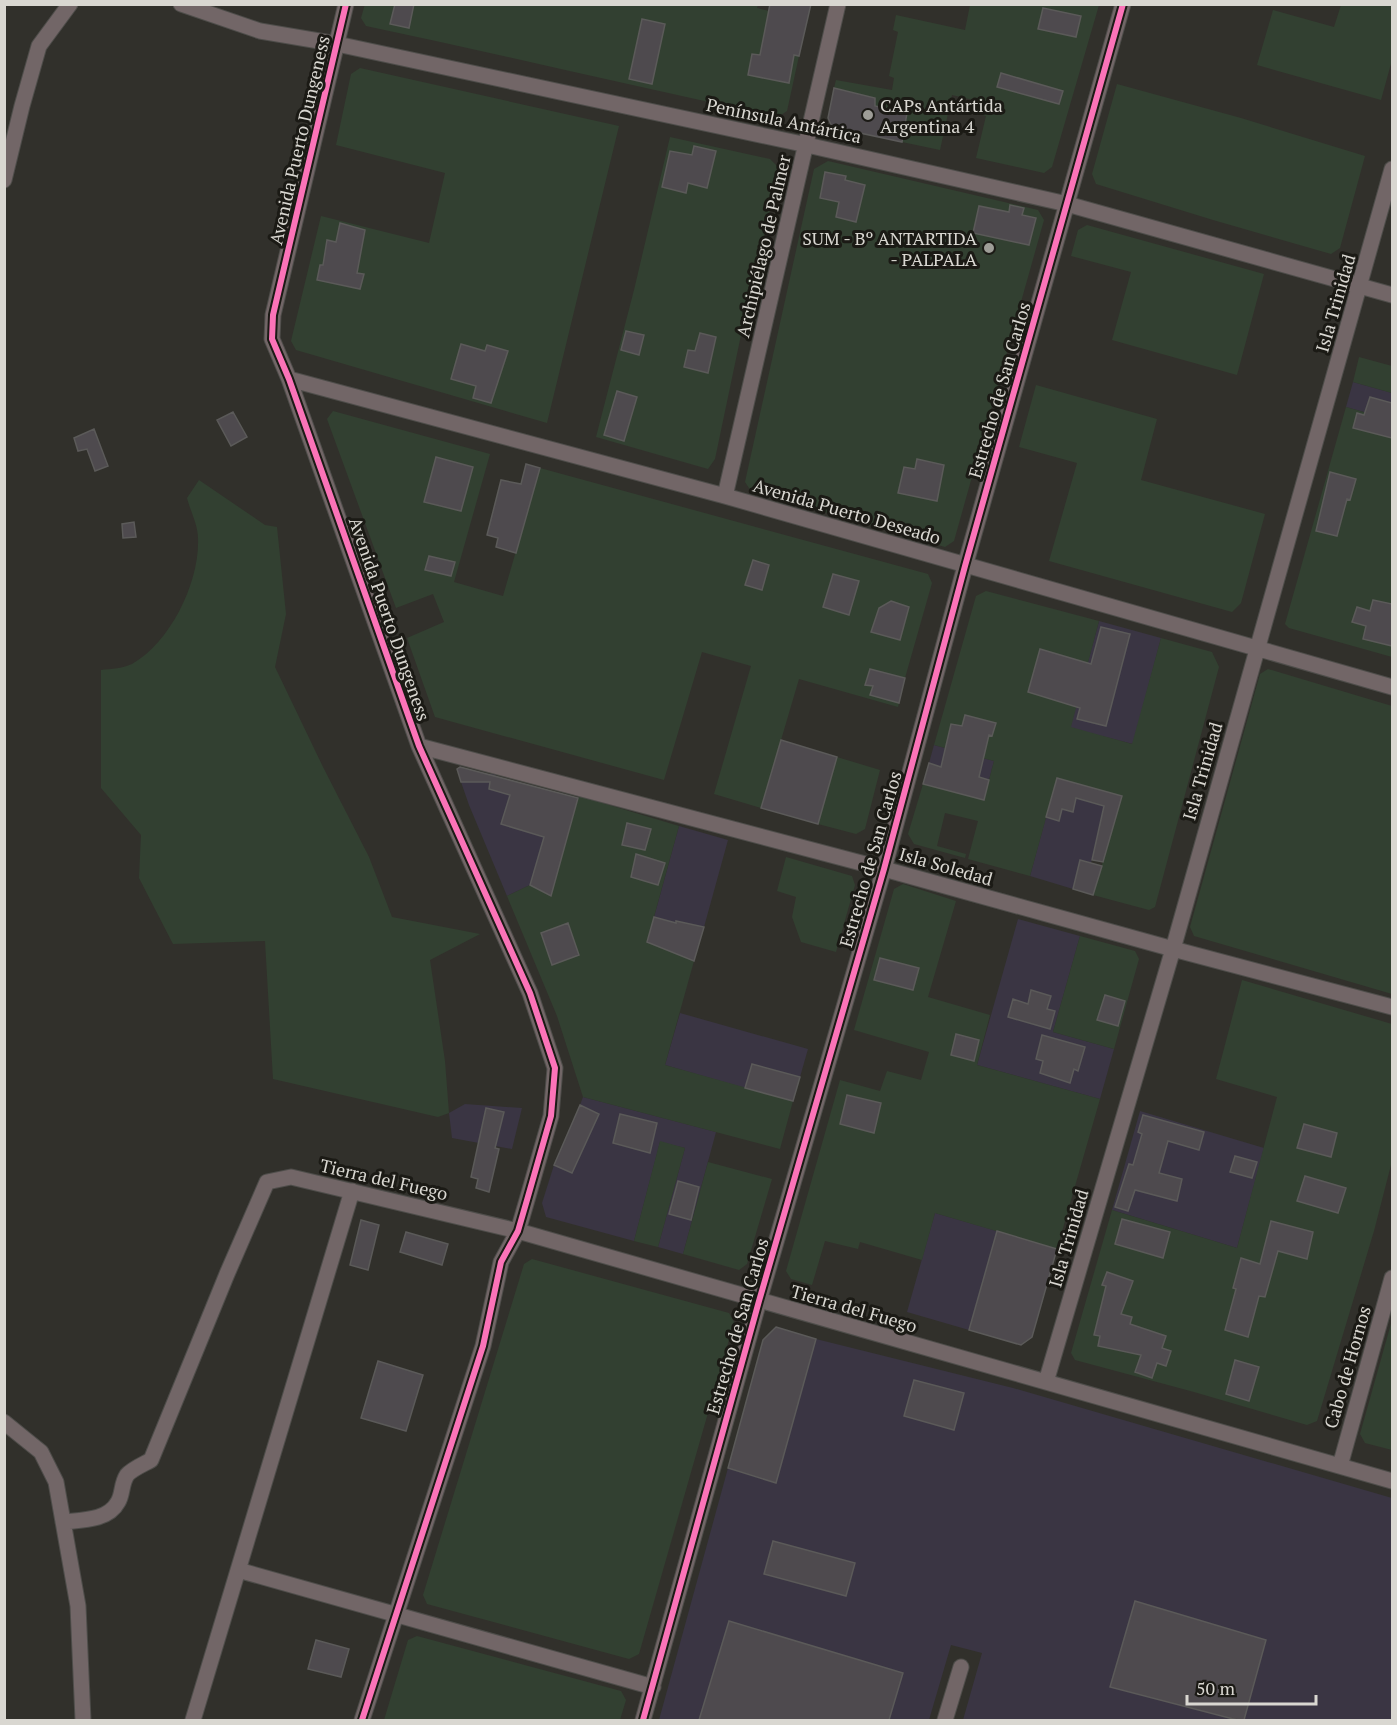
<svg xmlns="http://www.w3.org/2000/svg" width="1397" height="1725" viewBox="0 0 1397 1725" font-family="'PT Serif',serif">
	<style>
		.industrial { fill: #3a3543 }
		.green { fill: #324031; fill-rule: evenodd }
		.building { fill: #4e4a4e; stroke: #5b5a59; stroke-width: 1.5 }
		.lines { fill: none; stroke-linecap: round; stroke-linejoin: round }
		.street-casing { stroke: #4e4d4a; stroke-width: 17 }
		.street { stroke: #726667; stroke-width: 15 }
		.cycleway-casing { stroke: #1b1a15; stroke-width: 10 }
		.cycleway { stroke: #fb73b8; stroke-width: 6 }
		.poi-dot { fill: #9e9d97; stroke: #1b1a15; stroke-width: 2 }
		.labels { text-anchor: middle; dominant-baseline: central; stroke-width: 6; stroke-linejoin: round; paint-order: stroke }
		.poi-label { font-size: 18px; fill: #d9d7d1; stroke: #1b1a15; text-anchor: start }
		.street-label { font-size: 18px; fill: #d9d7d1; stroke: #1b1a15 }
	</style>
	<rect width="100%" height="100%" fill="#31302b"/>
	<path class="industrial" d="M1353,382L1392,393V420L1346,407Z
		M1099,621L1161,638L1133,744L1070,728Z
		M934,745L994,761L989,780L929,763Z
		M491,773L496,775L495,782L510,795L501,824L544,837L530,885L507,896L469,805L461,782L489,778Z
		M1079,784L1088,786L1085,801L1104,806L1091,863L1080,861L1073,889L1030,876L1046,817L1059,821L1062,809L1072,812Z
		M679,826L728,840L704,927L677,921L676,923L654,917Z
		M1018,919L1080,936L1053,1032L1114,1049L1100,1099L977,1065Z
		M680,1013L808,1049L800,1077L745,1088L665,1065Z
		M583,1097L716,1132L683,1254L658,1247L685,1148L660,1142L634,1241L546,1217L542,1203L554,1165L599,1114L580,1105Z
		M465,1104L522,1108L512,1149L452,1138L449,1113Z
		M1140,1111L1264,1148L1237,1248L1112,1210Z
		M935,1213L997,1231L969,1330L907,1312Z
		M816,1339L1013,1388L1392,1498V1720H1244L1266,1640L1135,1601L1110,1687L1237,1720H963L982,1653L951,1645L929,1720H659L728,1468L775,1483Z"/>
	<path class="green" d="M365,4L758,5L757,8L769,11L776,51L799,56L787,111L778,117C640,88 504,55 366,26L361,18Z
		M970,5H1099L1052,167L1044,173L976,158L986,116L976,113L978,101L952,95L940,150L902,142L907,113L875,106V98L834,88L836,80L892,90L894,78L889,76L898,32L893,30L896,15L965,30Z
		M1341,5H1392V60L1381,100L1257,65L1273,10L1334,27Z
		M360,68L619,126L547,423L296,350L291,341L321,216L429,243L445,173L336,145L351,74Z
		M1117,84L1241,118L1365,156L1340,248L1331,254L1213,220L1096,184L1092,174Z
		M670,137L770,159L780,169L745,316L715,459L708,469L596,437L634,290Z
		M828,161L1038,210L1044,220L954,541L945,547L751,491L745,482L814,169Z
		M1087,225L1264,274L1237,375L1112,340L1131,272L1071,256L1078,230Z
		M1359,357L1392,366V393L1353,382Z
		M1036,385L1157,419L1141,480L1265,514L1241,603L1232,612L1049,561L1077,463L1019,447Z
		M1346,407L1392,420V657L1289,628L1285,624Z
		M333,411L490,454L454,582L503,596L540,468L928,574L932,583L905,678L870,669L865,685L873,686L871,695L899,703L898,707L799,679L761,808L714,794L751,666L702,652L664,780L435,717L407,638L444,622L433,594L396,608L327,419ZM908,607L900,640L872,632Z
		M199,480L265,525L277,527L286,614L275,667L323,767L369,857L392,917L480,934L430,960L445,1061L449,1113L438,1117L273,1079L265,941L173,944L139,878L141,835L101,788V670C111,669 124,668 132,664C171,642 200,581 198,538C198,525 190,510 187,498Z
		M986,591L1099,621L1071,727L1132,744L1161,638L1212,652L1219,667L1155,907L1149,910L1093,895L1122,796L1057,778L1030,876L968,859L978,821L945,813L937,846L966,854L965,858L914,844L908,834L923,784L984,799L994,761L934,745L976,596Z
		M1268,669L1392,706V994L1194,936L1190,927L1260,674Z
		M837,757L880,770L865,829L856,834L818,824Z
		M579,796L679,826L647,942L694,961L665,1065L793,1101L780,1149L583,1097L557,1016L507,896L530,885L551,895Z
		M786,857L852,876L855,885L836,952L801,942L792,917L796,897L777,891Z
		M903,884L956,901L928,997L990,1015L977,1065L1100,1099L1057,1249L935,1213L922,1260L860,1242L858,1249L825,1241L812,1285L791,1279L786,1271L840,1080L880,1091L887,1071L921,1080L929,1052L854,1030L894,889Z
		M1080,936L1135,951L1139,959L1114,1049L1053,1032Z
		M1242,980L1392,1024V1161L1374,1231L1317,1421L1307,1425L1194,1392L1075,1360L1071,1353L1112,1210L1237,1248L1277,1097L1216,1079Z
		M660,1141L685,1148L658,1247L634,1241Z
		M708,1162L772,1179L747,1264L739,1270L683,1254Z
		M532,1259L729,1313L734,1322L639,1654L629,1659L427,1604L423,1595L524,1264Z
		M1392,1320V1450L1365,1443L1360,1434Z
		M417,1636L621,1691L626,1700L620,1720H384L408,1640Z"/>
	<path class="building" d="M395,4H414L409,28L390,24Z
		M770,4H811L799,56L794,55L789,83L748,75L752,54L760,55Z
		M1043,8L1081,16L1076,37L1038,29Z
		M642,19L665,24L652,84L629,79Z
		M1001,73L1063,91L1059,104L997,87Z
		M834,88L875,98V106L907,113L902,142L832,127L828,118Z
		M694,146L716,151L707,188L688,183L686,193L662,187L670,151L692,155Z
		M825,172L846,176L845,180L865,185L856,222L836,217L839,202L820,198Z
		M1010,205L1024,208L1022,215L1036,218L1029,245L973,233L979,206L1009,212Z
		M340,223L365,230L357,273L364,274L360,289L317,280L320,265H323L327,240L336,242Z
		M626,331L644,335L639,355L621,350Z
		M700,333L716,337L708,373L684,367L688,350L695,351Z
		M461,344L485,351L487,345L508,351L491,403L473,398L476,386L451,379Z
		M617,391L637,397L624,441L604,435Z
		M1370,397L1392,403V438L1353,428L1357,413L1364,415Z
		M233,412L247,437L231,446L217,420Z
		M94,429L108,466L95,471L87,449L78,451L74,438Z
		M436,457L473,467L461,511L424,502Z
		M917,459L944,465L937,501L898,493L904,467L915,469Z
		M526,464L540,468L516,553L496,547L498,538L487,535L501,480L521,484Z
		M1330,472L1356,479L1350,500L1347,499L1337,536L1316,531Z
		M134,522L136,537L123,538L122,524Z
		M429,556L455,562L451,576L425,570Z
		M753,560L769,565L762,590L745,585Z
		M833,574L859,581L849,615L823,607Z
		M1373,600L1392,604V646L1363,639L1366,626L1352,622L1357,607L1370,611Z
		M891,601L909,607L900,640L871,632L879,608Z
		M1101,627L1130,634L1106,726L1077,719L1080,708L1028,692L1040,649L1091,664Z
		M870,669L905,678L899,703L870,695L873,686L865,685Z
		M965,715L996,723L992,736L989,735L979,777L989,780L984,800L923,784L929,763L941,767L951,724L962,726Z
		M781,740L837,757L818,824L761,808Z
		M460,767L578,798L551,896L530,885L544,837L501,824L510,795L489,789L490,782H461L457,769Z
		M1057,778L1122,796L1103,862L1092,860L1104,806L1076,798L1073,812L1062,809L1059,821L1046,817Z
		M627,823L651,829L645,850L622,845Z
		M636,854L665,863L658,885L631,877Z
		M1080,860L1102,866L1093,895L1073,889Z
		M654,917L676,923V921L704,927L694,961L647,942Z
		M568,923L579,955L552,965L541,933Z
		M880,958L919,968L913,990L874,980Z
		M1031,990L1051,996L1047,1009L1055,1011L1050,1029L1008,1017L1013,999L1028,1004Z
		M1105,995L1125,1001L1118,1026L1097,1020Z
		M956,1034L979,1040L974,1061L951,1055Z
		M1042,1035L1085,1047L1078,1071L1074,1069L1070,1083L1040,1073L1043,1061L1036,1059Z
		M752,1064L800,1077L793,1101L745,1088Z
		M847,1095L881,1103L874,1133L840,1124Z
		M580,1105L599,1114L572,1173L554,1165Z
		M486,1108L504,1112L495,1148L499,1149L489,1192L476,1188L478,1179L471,1177Z
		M620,1114L657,1123L650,1153L613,1143Z
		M1143,1115L1204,1132L1199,1150L1168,1141L1159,1173L1182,1179L1177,1201L1135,1190L1128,1211L1115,1207L1129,1164L1133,1165L1142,1134L1138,1132Z
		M1304,1124L1337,1133L1331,1157L1297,1148Z
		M1235,1156L1257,1162L1252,1178L1230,1172Z
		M1305,1176L1346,1188L1338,1213L1297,1201Z
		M678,1181L699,1187L691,1220L669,1214Z
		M1122,1219L1170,1232L1163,1258L1115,1244Z
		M361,1220L379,1225L368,1270L350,1265Z
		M1271,1221L1313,1232L1307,1259L1278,1251L1265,1297L1259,1296L1248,1337L1225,1330L1236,1289L1233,1288L1241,1258L1260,1264Z
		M997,1231L1057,1249L1032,1337L1021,1345L969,1330Z
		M406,1232L448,1244L442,1265L400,1252Z
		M1107,1272L1133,1281L1121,1314L1132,1317L1130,1324L1166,1336L1162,1348L1171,1351L1166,1366L1157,1363L1152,1378L1135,1372L1141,1355L1098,1346L1100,1336L1094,1335L1106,1286L1102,1285Z
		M776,1327L816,1339L776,1483L728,1468L763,1340Z
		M1235,1360L1259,1367L1249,1401L1226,1394Z
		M378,1361L423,1375L406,1431L361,1418Z
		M914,1380L964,1393L954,1430L904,1416Z
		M773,1541L855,1563L846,1596L764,1574Z
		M1135,1601L1266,1640L1244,1720H1237L1110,1687Z
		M729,1621L903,1673L889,1720H699Z
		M316,1640L349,1649L341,1677L308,1669Z"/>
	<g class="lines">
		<g class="street-casing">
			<path id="street" d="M181,4L260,31L337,44L807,145L1067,204L1392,295
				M346,4L273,315L272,339L289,379L419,746L530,993L555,1068L551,1116L527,1200L518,1231L501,1262L483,1346L362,1720
				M4,180L22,106L39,46L70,4
				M289,379L725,496L1392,687
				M725,496L838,4
				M419,746L884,869L1173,949L1392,1007
				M1046,1382L1173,949L1392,169
				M4,1422L41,1452L56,1482L78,1606L83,1720
				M1340,1466L1392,1278
				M63,1522C81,1520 108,1521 118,1502C123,1494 121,1484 127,1475C132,1469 144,1464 151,1460L227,1274L267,1182L291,1177L518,1231L1392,1481
				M238,1570L653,1687
				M193,1720L352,1191
				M643,1720L759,1301L884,869L965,566L1123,4
				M945,1720L961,1667"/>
		</g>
		<use href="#street" class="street"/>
		<g class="cycleway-casing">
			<path id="cycleway" d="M346,4L273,315L272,339L289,379L419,746L530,993L555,1068L551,1116L527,1200L518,1231L501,1262L483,1346L362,1720
				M643,1720L759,1301L884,869L965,566L1123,4"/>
		</g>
		<use href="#cycleway" class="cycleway"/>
	</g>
	<g class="poi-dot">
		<circle cx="868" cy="115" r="6"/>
		<circle cx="989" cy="248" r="6"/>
	</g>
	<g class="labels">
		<g class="poi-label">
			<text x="880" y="105">CAPs Antártida<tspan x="880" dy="21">Argentina 4</tspan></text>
			<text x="977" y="238" text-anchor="end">SUM - Bº ANTARTIDA<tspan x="977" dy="21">- PALPALA</tspan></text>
		</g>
		<g class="street-label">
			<text transform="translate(784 120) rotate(12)">Península Antártica</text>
			<text transform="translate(299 140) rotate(-77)">Avenida Puerto Dungeness</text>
			<text transform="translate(763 246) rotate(-77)">Archipiélago de Palmer</text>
			<text transform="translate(1335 303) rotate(-74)">Isla Trinidad</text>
			<text transform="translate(999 390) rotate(-74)">Estrecho de San Carlos</text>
			<text transform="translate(847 511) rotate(16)">Avenida Puerto Deseado</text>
			<text transform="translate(390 619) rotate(71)">Avenida Puerto Dungeness</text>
			<text transform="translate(1202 771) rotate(-74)">Isla Trinidad</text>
			<text transform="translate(870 859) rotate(-74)">Estrecho de San Carlos</text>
			<text transform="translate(946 866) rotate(16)">Isla Soledad</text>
			<text transform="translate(384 1179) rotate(13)">Tierra del Fuego</text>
			<text transform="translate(1068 1238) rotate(-74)">Isla Trinidad</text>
			<text transform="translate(854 1308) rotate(16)">Tierra del Fuego</text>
			<text transform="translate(737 1326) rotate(-74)">Estrecho de San Carlos</text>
			<text transform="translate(1347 1367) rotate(-74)">Cabo de Hornos</text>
		</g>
	</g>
	<rect width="1397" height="1725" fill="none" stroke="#d9d7d1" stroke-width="12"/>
	<path d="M1187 1695v9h129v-9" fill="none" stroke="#d9d7d1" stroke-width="3"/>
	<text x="1196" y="1695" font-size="18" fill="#d9d7d1" stroke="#1b1a15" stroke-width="4.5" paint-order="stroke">50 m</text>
</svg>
